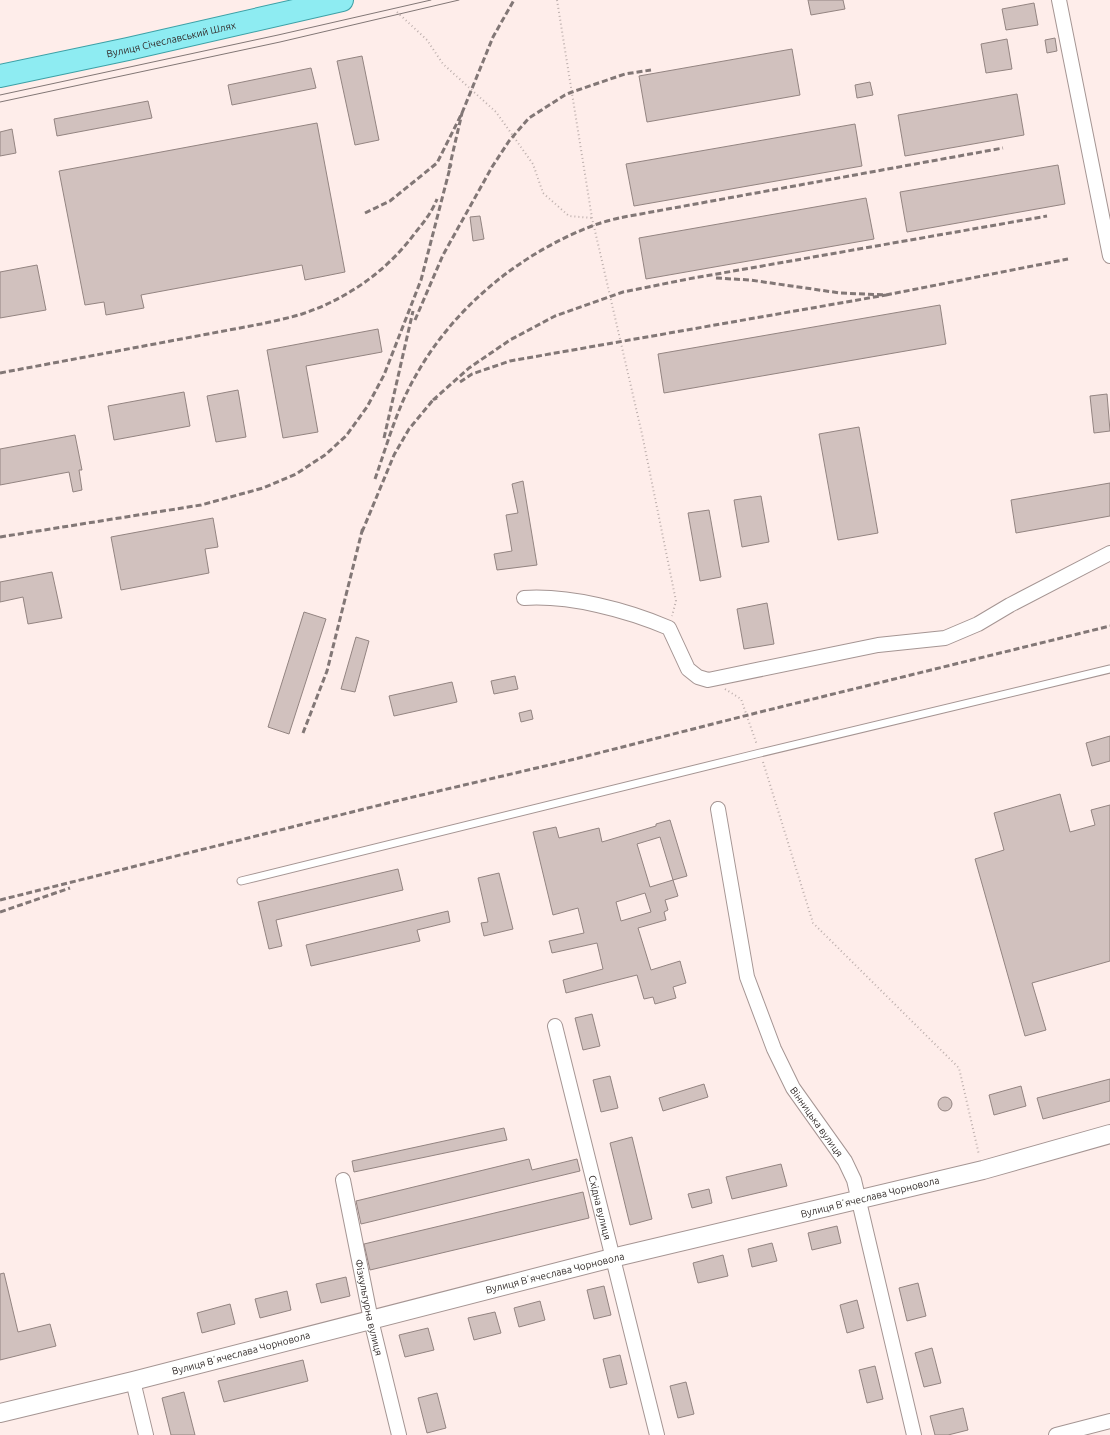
<svg xmlns="http://www.w3.org/2000/svg" width="1110" height="1435" viewBox="0 0 1110 1435" font-family="Ubuntu,sans-serif">
	<style>
		.building { fill: #d1c1be; stroke: #938481; fill-rule: evenodd }
		.lines { fill: none; stroke-linecap: round; stroke-linejoin: round }
		.service-casing { stroke: #a59593; stroke-width: 9 }
		.minor-casing { stroke: #a59593; stroke-width: 16 }
		.tertiary-casing { stroke: #a59593; stroke-width: 20 }
		.primary-casing { stroke: #3da0a6; stroke-width: 24 }
		.path { stroke: #bdafad; stroke-width: 2; stroke-dasharray: 1 3; stroke-linecap: butt }
		.service { stroke: #fff; stroke-width: 7 }
		.minor { stroke: #fff; stroke-width: 14 }
		.tertiary { stroke: #fff; stroke-width: 18 }
		.primary { stroke: #8eecf2; stroke-width: 22 }
		.tram { stroke: #827776; stroke-width: 1 }
		.rail { stroke: #827776; stroke-width: 3; stroke-dasharray: 6 3; stroke-linecap: butt }
		.labels { text-anchor: middle; dominant-baseline: central; stroke-width: 4; stroke-linejoin: round; paint-order: stroke }
		.street-label { font-size: 10px; fill: #322b2a; stroke: #fefffe }
	</style>
	<rect width="100%" height="100%" fill="#feedea"/>
	<path class="building" d="M808,0H843L845,9L811,15Z
		M1034,3L1038,25L1006,30L1002,9Z
		M1055,38L1057,51L1047,53L1045,40Z
		M1007,39L1012,69L986,73L981,44Z
		M792,49L800,95L647,122L639,76Z
		M362,56L379,140L355,145L337,61Z
		M311,68L316,88L232,105L228,85Z
		M870,82L873,95L857,98L855,85Z
		M1017,94L1024,135L905,156L898,115Z
		M148,101L152,118L57,136L54,119Z
		M317,123L345,272L305,280L302,265L141,295L144,308L106,315L104,302L85,305L59,171Z
		M855,124L862,166L634,206L626,164Z
		M12,129L16,153L0,156V132Z
		M1058,165L1065,204L907,232L900,192Z
		M866,198L874,239L646,279L639,238Z
		M480,216L484,239L473,241L470,217Z
		M37,265L46,310L0,318V272Z
		M940,305L946,344L664,393L658,354Z
		M378,329L382,352L306,366L318,432L283,438L267,350Z
		M238,390L246,437L216,442L207,396Z
		M184,392L190,426L114,440L108,406Z
		M1107,394L1110,431L1094,433L1090,396Z
		M859,427L878,533L838,540L819,434Z
		M75,435L82,470H79L82,490L73,492L69,472L0,485V449Z
		M523,481L537,565L497,570L494,554L512,551L506,515L518,513L512,484Z
		M1110,483V516L1016,533L1011,500Z
		M761,496L769,542L742,547L734,500Z
		M709,510L721,577L700,581L688,513Z
		M213,518L218,547L205,549L209,573L121,590L111,537Z
		M52,572L62,618L28,624L23,597L0,602V582Z
		M767,603L774,644L744,649L737,609Z
		M304,612L326,619L289,734L268,727Z
		M356,637L369,641L355,692L341,689Z
		M515,676L518,689L494,694L491,681Z
		M452,682L457,702L394,716L389,696Z
		M531,710L533,719L521,722L519,713Z
		M1110,736V761L1092,766L1086,743Z
		M1060,794L1070,832L1095,825L1091,810L1110,805V961L1032,983L1046,1030L1025,1036L975,859L1004,850L994,813Z
		M670,820L687,876L673,880L678,896L665,900L668,910L664,912L666,920L638,928L651,970L680,961L686,983L673,987L676,998L655,1004L653,997L644,999L637,975L566,993L563,980L603,969L597,943L552,953L549,941L584,933L578,908L553,915L533,832L556,827L559,838L599,828L602,842L656,826V824ZM660,837L673,880L650,887L637,844ZM645,893L651,912L621,921L616,902Z
		M398,869L403,890L276,920L282,946L269,949L258,902Z
		M499,873L513,929L484,936L481,923L488,922L478,878Z
		M448,911L450,922L417,930L420,941L311,966L306,945Z
		M592,1014L600,1046L583,1050L575,1018Z
		M610,1076L618,1108L601,1112L593,1080Z
		M1110,1079V1101L1043,1119L1037,1098Z
		M704,1084L708,1097L663,1111L659,1098Z
		M1021,1086L1026,1106L994,1115L989,1095Z
		M938 1104a7 7 0 1 1 14 0a7 7 0 1 1-14 0Z
		M504,1128L507,1140L354,1172L352,1161Z
		M632,1137L652,1219L630,1225L610,1143Z
		M529,1159L532,1170L577,1159L580,1171L361,1224L356,1201Z
		M781,1164L787,1186L732,1199L726,1177Z
		M709,1189L712,1203L692,1208L688,1194Z
		M583,1192L589,1218L370,1270L364,1244Z
		M837,1226L841,1243L812,1250L808,1233Z
		M772,1243L777,1261L752,1267L748,1249Z
		M723,1255L728,1276L698,1283L693,1263Z
		M4,1273L18,1332L50,1324L56,1346L0,1360V1274Z
		M346,1277L350,1296L321,1303L316,1284Z
		M918,1283L926,1316L907,1321L899,1288Z
		M604,1286L611,1315L594,1319L587,1290Z
		M287,1291L291,1310L260,1318L255,1299Z
		M857,1300L864,1328L847,1333L840,1305Z
		M540,1301L545,1320L519,1327L514,1308Z
		M230,1304L235,1324L202,1333L197,1313Z
		M495,1312L501,1333L474,1340L468,1318Z
		M428,1328L434,1350L405,1357L399,1335Z
		M932,1348L941,1383L924,1387L915,1353Z
		M620,1355L627,1384L610,1388L603,1359Z
		M303,1360L308,1381L224,1402L218,1381Z
		M875,1366L883,1399L867,1403L859,1370Z
		M686,1382L694,1414L678,1418L670,1386Z
		M184,1392L195,1435H171L162,1398Z
		M437,1393L446,1428L427,1433L418,1398Z
		M963,1408L968,1430L948,1435H935L930,1416Z"/>
	<g class="lines">
		<g class="service-casing">
			<path id="service" d="M241,881L760,753L1110,669"/>
		</g>
		<g class="minor-casing">
			<g id="minor">
				<path d="M1059,0L1110,256"/>
				<path d="M524,598C570,595 627,610 669,628L688,669L698,677L708,680L878,645L945,638L978,624L1010,605L1110,553"/>
				<path id="s1" d="M718,809L747,977L774,1049L793,1088L845,1161L854,1180L914,1435"/>
				<path id="s2" d="M555,1026L657,1435"/>
				<path id="s3" d="M343,1180L371,1320L399,1435"/>
				<path d="M133,1381L146,1435"/>
				<path d="M1056,1435L1110,1421"/>
			</g>
		</g>
		<g class="tertiary-casing">
			<path id="tertiary" d="M0,1413L133,1381L612,1258L983,1170L1110,1134"/>
		</g>
		<g class="primary-casing">
			<g id="primary">
				<path id="s4" d="M0,76L128,49L342,0"/>
			</g>
		</g>
		<path class="path" d="M557,0L592,218L642,434L676,601L672,616
			M397,12L427,40L443,64L496,112L533,164L543,193L569,216L592,218
			M725,689L741,699L757,745
			M763,762L813,923L959,1068L979,1155"/>
		<use href="#service" class="service"/>
		<use href="#minor" class="minor"/>
		<use href="#tertiary" class="tertiary"/>
		<use href="#primary" class="primary"/>
		<path class="tram" d="M0,95L278,35L431,0
			M0,102L280,42L459,0"/>
		<path class="rail" d="M449,169L462,113
			M365,213L390,201L437,163L462,113L493,37L514,0
			M716,278L750,280L840,293L886,295L1068,259
			M415,320L443,255L492,167L509,141L529,118L565,95L572,92L625,74L651,70
			M0,373L261,324C274,321 289,318 302,314C347,299 387,271 415,233C424,222 432,212 437,199
			M460,382L472,374L510,361L886,295
			M433,400L469,368L510,340L555,316L623,292L688,279L1047,216
			M384,438L413,311
			M375,479C387,445 397,408 415,377C453,308 519,254 592,226C602,222 614,219 624,217L1003,148
			M362,532L394,455L409,429L433,400L437,398
			M0,537L201,505L263,488L296,474L325,455L346,436L367,407L384,375L421,280L451,164
			M303,733L327,671L363,527
			M0,900L396,801L575,759L756,713L1110,626
			M0,912L70,888"/>
	</g>
	<g class="labels">
		<g class="street-label">
			<text stroke="none"><textPath href="#s4" startOffset="175">Вулиця Січеславський Шлях</textPath></text>
			<text stroke="none"><textPath href="#s1" startOffset="332">Вінницька вулиця</textPath></text>
			<text transform="translate(870 1197) rotate(-14)">Вулиця Вʼячеслава Чорновола</text>
			<text stroke="none"><textPath href="#s2" startOffset="187">Східна вулиця</textPath></text>
			<text transform="translate(555 1273) rotate(-14)">Вулиця Вʼячеслава Чорновола</text>
			<text stroke="none"><textPath href="#s3" startOffset="130">Фізкультурна вулиця</textPath></text>
			<text transform="translate(241 1353) rotate(-15)">Вулиця Вʼячеслава Чорновола</text>
		</g>
	</g>
</svg>
